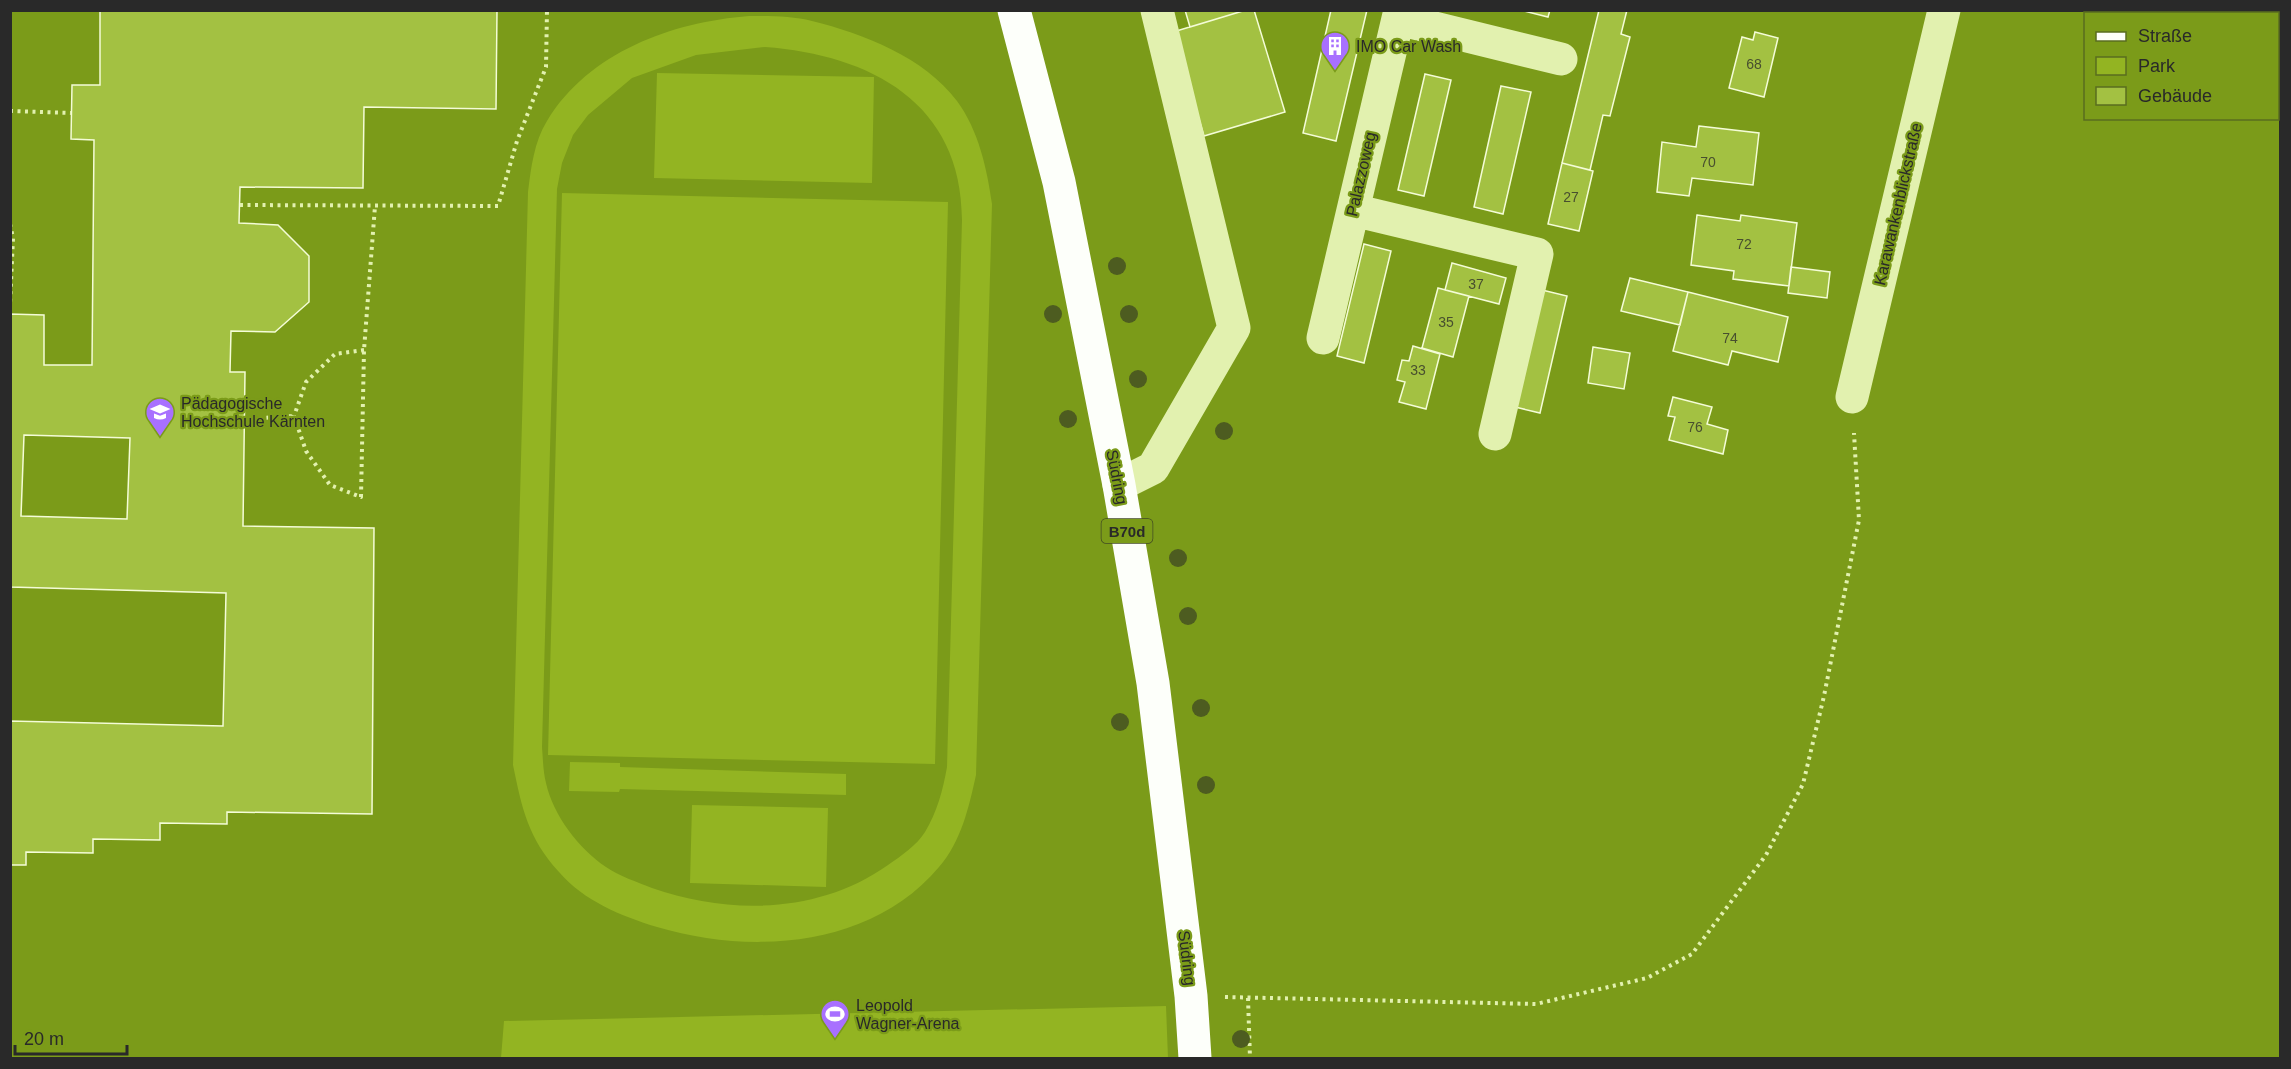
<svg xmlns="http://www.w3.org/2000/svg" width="2291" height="1069" viewBox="0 0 2291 1069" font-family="Arial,sans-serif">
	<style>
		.green { fill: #93b422; fill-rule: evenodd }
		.building { fill: #a3c142; stroke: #f4fcd7; stroke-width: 1.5; fill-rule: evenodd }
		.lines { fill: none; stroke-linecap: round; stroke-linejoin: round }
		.path { stroke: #e2f1af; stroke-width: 4; stroke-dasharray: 3 4.5; stroke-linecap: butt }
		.minor { stroke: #e2f1af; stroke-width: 33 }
		.major { stroke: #fdfffa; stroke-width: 33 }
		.tree { fill: #4d5c20 }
		.labels { text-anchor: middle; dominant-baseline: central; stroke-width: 4.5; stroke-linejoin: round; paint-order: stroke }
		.number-label { font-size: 14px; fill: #484f2f }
		.shield { fill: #7b9b19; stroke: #424b24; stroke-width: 1.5 }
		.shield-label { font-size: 15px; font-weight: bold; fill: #292929 }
		.poi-label { font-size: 16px; fill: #292929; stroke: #7b9b19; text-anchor: start }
		.street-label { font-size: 16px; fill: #292929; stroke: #7b9b19 }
	</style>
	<rect width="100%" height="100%" fill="#7b9b19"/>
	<path class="green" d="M749,16C770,16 792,16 812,21C864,34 924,57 957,101C979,131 987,169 992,204L976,775C969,807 961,842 939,867C871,948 751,955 657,927C621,916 584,901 559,872C528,838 522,809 513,765L528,192C531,168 534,142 547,121C589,52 672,22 749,16ZM765,47C871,55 962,103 962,220L947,767C943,790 937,812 925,832C917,845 901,856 888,865C819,914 729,915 652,888C637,882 619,876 606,867C579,849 553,815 546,783C543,771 543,759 542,747L557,189L562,163L573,135L588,115L632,78L696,55Z
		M657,73L874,77L872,183L654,178Z
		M562,193L948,202L935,764L548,755Z
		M570,762L620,763V767L846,774V795L620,789L619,792L569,791Z
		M692,805L828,808L826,887L690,883Z
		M1166,1006L1168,1058H501L504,1021Z"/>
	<path class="building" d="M100,10H497L496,109L364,107L363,188L240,187L239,223L278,225L309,256V302L275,332L231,331L230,372H245L243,526L374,528L372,814L227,812V824L160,823V840L93,839V853L26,852V865H10V721L223,726L226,593L10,587V314L44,315V365H92L94,140L71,139L72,85H100ZM24,435L130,438L127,519L21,516Z
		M1185,10H1246L1190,27Z
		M1246,10H1254L1285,112L1204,136L1173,32Z
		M1331,10H1367L1336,141L1303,133Z
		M1520,10H1550L1548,17Z
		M1599,10H1627L1621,34L1630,37L1610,116L1603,115L1590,170L1562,163Z
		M1755,32L1778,38L1764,97L1729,88L1742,37L1753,40Z
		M1425,74L1451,80L1424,196L1398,190Z
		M1501,86L1531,92L1503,214L1474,207Z
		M1699,126L1759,133L1753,185L1692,178L1689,196L1657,192L1662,142L1696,147Z
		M1562,163L1593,171L1579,231L1548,224Z
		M1697,215L1740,221L1741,215L1797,223L1789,286L1733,279L1734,271L1691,265Z
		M1364,244L1391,251L1364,363L1337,356Z
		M1452,263L1506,278L1499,304L1445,290Z
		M1791,267L1830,272L1827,298L1788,293Z
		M1630,278L1688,292L1680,325L1621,311Z
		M1438,288L1469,296L1453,357L1422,348Z
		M1542,290L1567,296L1540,413L1515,407Z
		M1688,292L1788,317L1778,362L1732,351L1728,365L1673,351Z
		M1413,346L1440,354L1426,409L1399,402L1405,382L1397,380L1402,360L1409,361Z
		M1593,347L1630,353L1624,389L1588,383Z
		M1673,397L1712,407L1707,424L1728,430L1723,454L1669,440L1675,417L1668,416Z"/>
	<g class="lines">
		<path class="path" d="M10,111L71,113
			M240,205L498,206L517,141L546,67L547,10
			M10,224L13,238L10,304
			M364,350L335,354L306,382L294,416L306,451L330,485L361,497L364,350L375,206
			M244,419L294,416
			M1225,997L1536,1004L1647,978L1692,954L1766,855L1803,784L1824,696L1859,520L1854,433
			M1248,998L1250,1058"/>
		<path class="minor" d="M1398,19L1561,59
			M1353,210L1537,254L1495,434
			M1323,338L1400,10
			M1852,397L1944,10
			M1119,485L1153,468L1234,328L1157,10"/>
		<path class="major" d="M1014,10L1059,182L1119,485L1153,683L1191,996L1195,1058"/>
	</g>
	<g class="tree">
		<circle cx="1117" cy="266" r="9"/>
		<circle cx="1053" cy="314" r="9"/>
		<circle cx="1129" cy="314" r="9"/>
		<circle cx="1138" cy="379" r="9"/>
		<circle cx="1068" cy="419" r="9"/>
		<circle cx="1224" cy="431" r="9"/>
		<circle cx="1178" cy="558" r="9"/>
		<circle cx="1188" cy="616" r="9"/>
		<circle cx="1201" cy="708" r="9"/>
		<circle cx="1120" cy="722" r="9"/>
		<circle cx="1206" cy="785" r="9"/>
		<circle cx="1241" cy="1039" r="9"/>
	</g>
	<defs>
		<g id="building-pin" transform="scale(1.5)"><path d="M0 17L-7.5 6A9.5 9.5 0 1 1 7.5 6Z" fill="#a870ff" stroke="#7b9b19"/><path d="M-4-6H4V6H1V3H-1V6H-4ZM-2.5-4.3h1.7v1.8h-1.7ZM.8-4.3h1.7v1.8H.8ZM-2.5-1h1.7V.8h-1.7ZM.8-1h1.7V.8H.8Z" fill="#fff"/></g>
		<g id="school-pin" transform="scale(1.5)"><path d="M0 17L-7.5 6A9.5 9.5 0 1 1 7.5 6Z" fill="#a870ff" stroke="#7b9b19"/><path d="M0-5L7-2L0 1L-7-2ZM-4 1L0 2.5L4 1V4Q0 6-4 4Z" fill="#fff"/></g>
		<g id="stadium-pin" transform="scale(1.5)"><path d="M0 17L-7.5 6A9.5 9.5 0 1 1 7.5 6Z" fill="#a870ff" stroke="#7b9b19"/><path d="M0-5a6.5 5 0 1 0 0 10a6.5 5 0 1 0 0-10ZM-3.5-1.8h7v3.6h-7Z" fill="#fff"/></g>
	</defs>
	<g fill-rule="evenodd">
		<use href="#building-pin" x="1335" y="46"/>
		<use href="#school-pin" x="160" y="412"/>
		<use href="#stadium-pin" x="835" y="1014"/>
	</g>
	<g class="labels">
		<g class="number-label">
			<text x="1754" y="64">68</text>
			<text x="1708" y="162">70</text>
			<text x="1571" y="197">27</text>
			<text x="1744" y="244">72</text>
			<text x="1476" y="284">37</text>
			<text x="1446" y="322">35</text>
			<text x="1730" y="338">74</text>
			<text x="1418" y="370">33</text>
			<text x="1695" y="427">76</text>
		</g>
		<rect class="shield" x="1101.5" y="519" width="51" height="24" rx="4.5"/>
		<g class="shield-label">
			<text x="1127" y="531">B70d</text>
		</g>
		<g class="poi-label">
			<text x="1356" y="46">IMO Car Wash</text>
			<text x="181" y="403">Pädagogische<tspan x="181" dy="18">Hochschule Kärnten</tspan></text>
			<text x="856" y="1005">Leopold<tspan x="856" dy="18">Wagner-Arena</tspan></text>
		</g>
		<g class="street-label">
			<text transform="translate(1361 174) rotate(-77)">Palazzoweg</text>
			<text transform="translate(1898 204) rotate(-77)">Karawankenblickstraße</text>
			<text transform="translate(1117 477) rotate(79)">Südring</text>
			<text transform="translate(1187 958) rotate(83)">Südring</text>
		</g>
	</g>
	<rect width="2291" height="1069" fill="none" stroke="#292929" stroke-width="24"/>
	<rect x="2084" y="12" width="195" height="108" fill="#7b9b19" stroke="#5a6d1f" stroke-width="1.5"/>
	<rect x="2096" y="32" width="30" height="9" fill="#fdfffa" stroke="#5a6d1f" stroke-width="1.5"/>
	<text x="2138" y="42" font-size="18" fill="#292929">Straße</text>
	<rect x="2096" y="57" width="30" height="18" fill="#93b422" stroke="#5a6d1f" stroke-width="1.5"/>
	<text x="2138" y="72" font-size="18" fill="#292929">Park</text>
	<rect x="2096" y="87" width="30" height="18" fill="#a3c142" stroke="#5a6d1f" stroke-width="1.5"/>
	<text x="2138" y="102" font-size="18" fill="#292929">Gebäude</text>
	<path d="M15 1045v9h112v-9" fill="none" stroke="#292929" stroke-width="3"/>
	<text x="24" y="1045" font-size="18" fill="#292929" stroke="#7b9b19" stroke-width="4.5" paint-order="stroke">20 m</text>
</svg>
